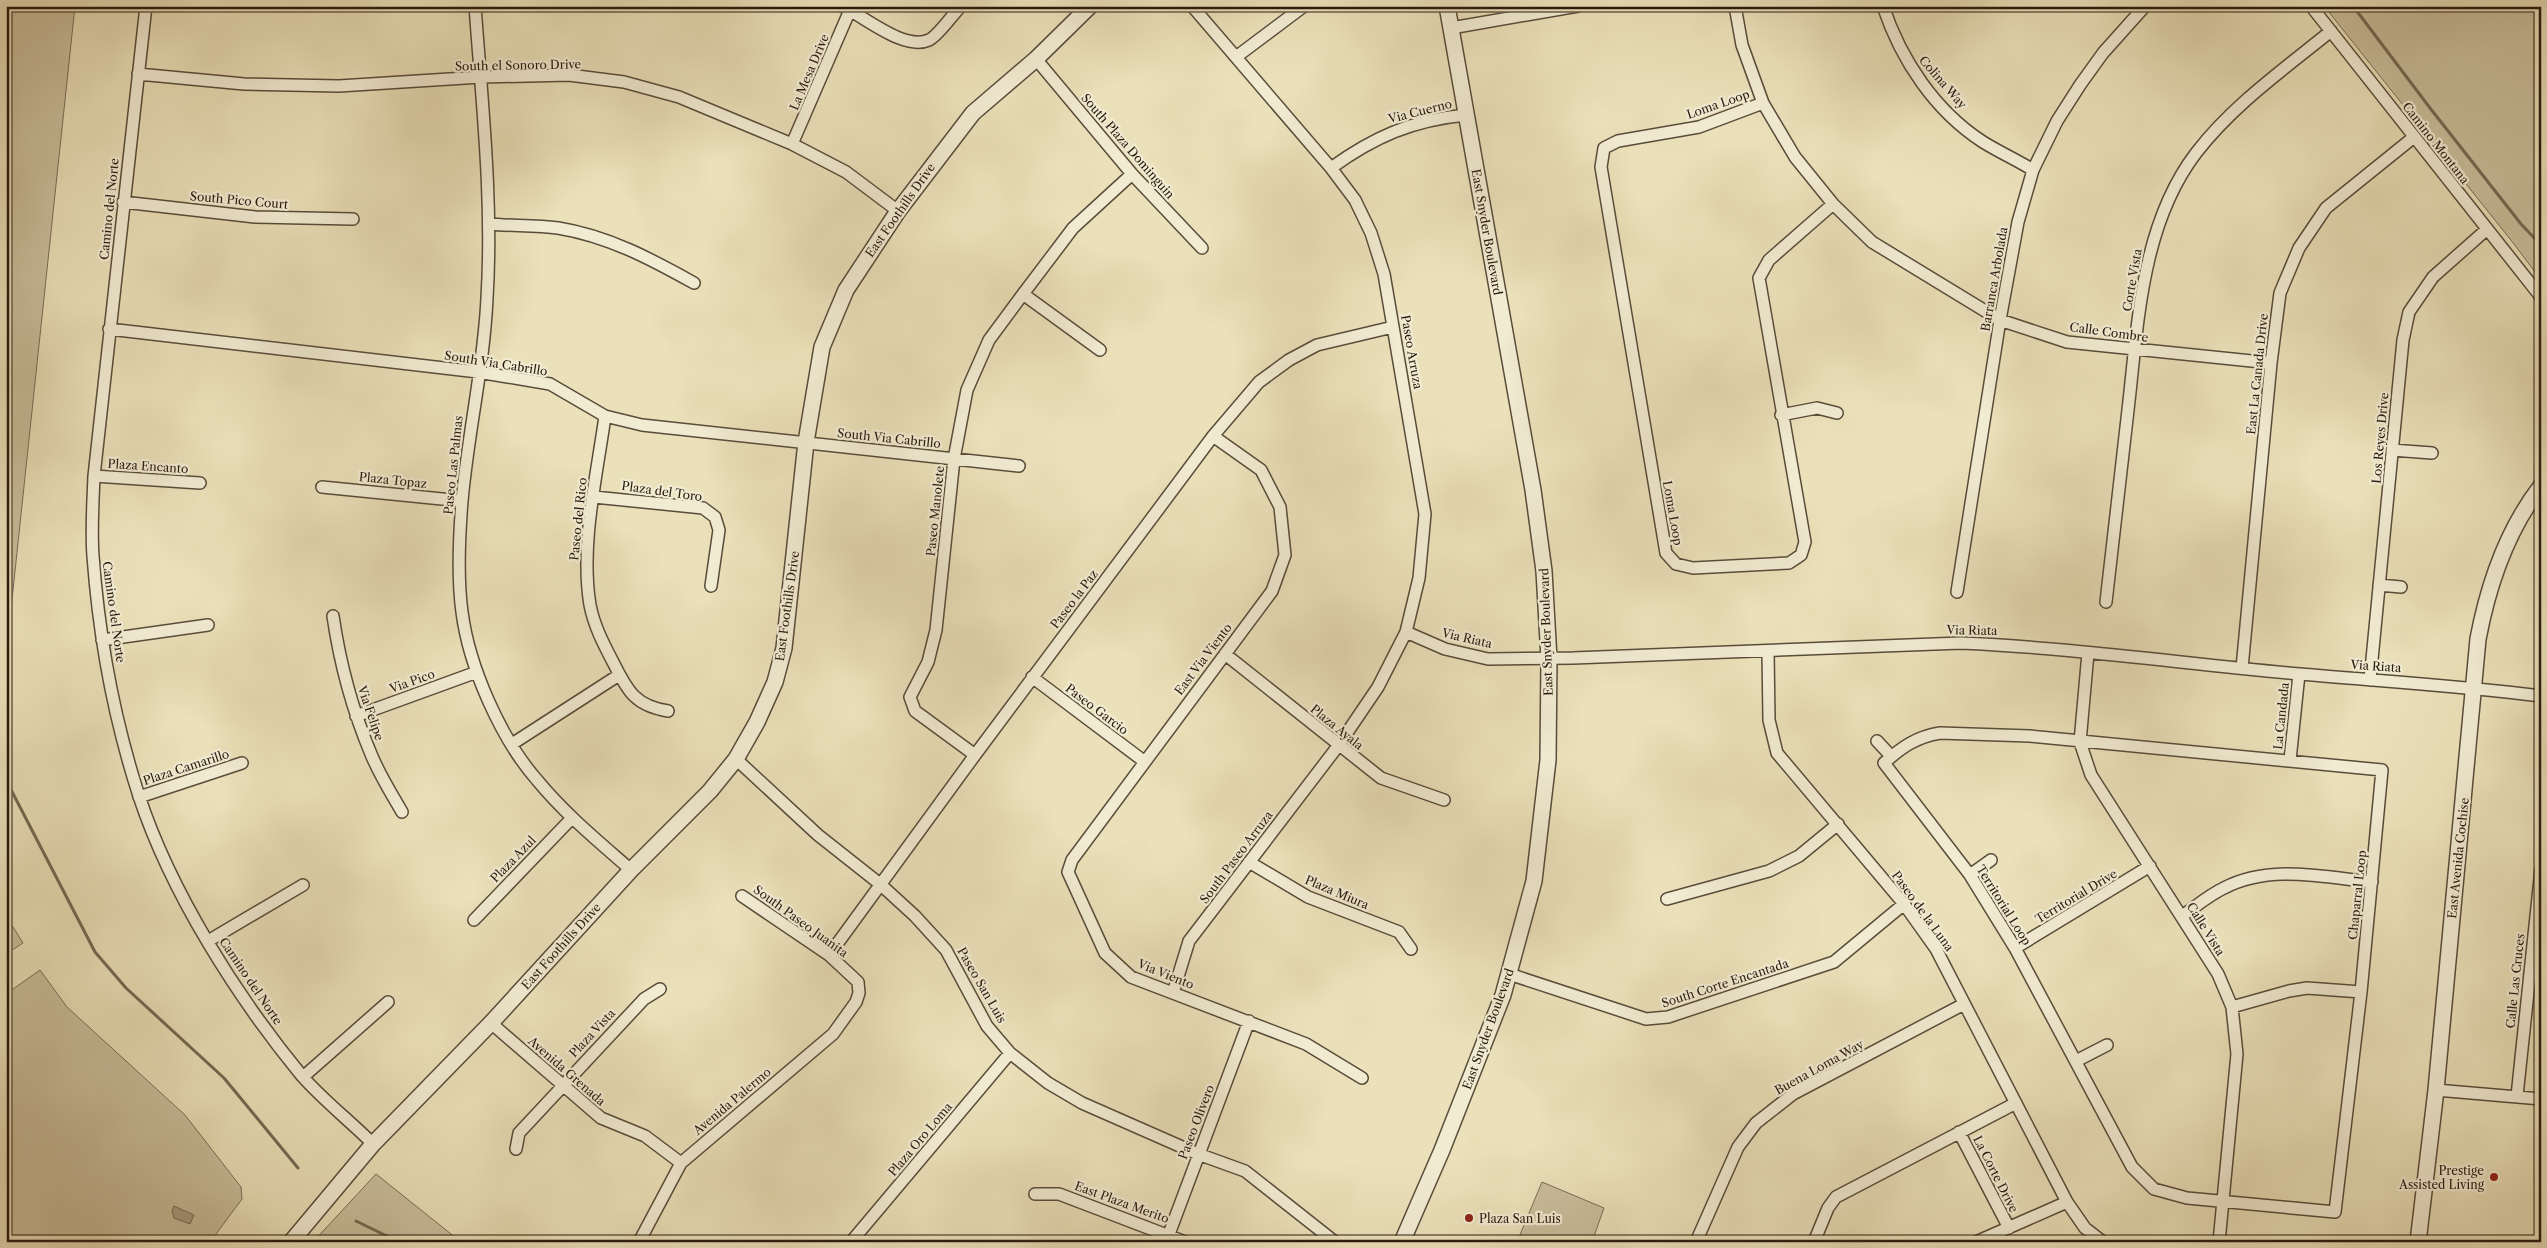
<svg xmlns="http://www.w3.org/2000/svg" width="2547" height="1248" viewBox="0 0 2547 1248" font-family="'Libre Caslon Text',serif">
	<style>
		.green { fill: #c9be9c; stroke: #796c56 }
		.water { fill: #a89d80; stroke: #756953 }
		.lines { fill: none; stroke-linecap: round; stroke-linejoin: round }
		.stream { stroke: #756953; stroke-width: 3 }
		.minor-casing { stroke: #594c3a; stroke-width: 14 }
		.tertiary-casing { stroke: #594c3a; stroke-width: 18 }
		.minor { stroke: #f1ebd2; stroke-width: 11 }
		.tertiary { stroke: #f1ebd2; stroke-width: 15 }
		.poi-dot { fill: #8f2418; stroke: #f1ebd2; stroke-width: 2 }
		.labels { text-anchor: middle; dominant-baseline: central; stroke-width: 4.5; stroke-linejoin: round; paint-order: stroke }
		.street-label { font-size: 12px; fill: #291a10; stroke: #f1ebd2 }
		.poi-label { font-size: 12px; fill: #291a10; stroke: #f1ebd2; text-anchor: end }
	</style>
	<rect width="100%" height="100%" fill="#eae0b9"/>
	<filter id="stains"><feTurbulence type="fractalNoise" baseFrequency=".004" numOctaves="4"/><feColorMatrix values="0 0 0 0 .2 0 0 0 0 .09 0 0 0 0 .02 0 0 0 .5 -.17"/></filter>
	<radialGradient id="worn" r=".72"><stop offset=".6" stop-color="#630" stop-opacity="0"/><stop offset="1" stop-color="#630" stop-opacity=".3"/></radialGradient>
	<path class="green" d="M6,6H75L6,656Z
		M2324,6H2541V280L2514,244Z
		M8,919L23,943L6,954V921Z
		M40,970L67,1007L185,1115L241,1187L242,1199L216,1234L213,1242H6V994Z
		M376,1174L461,1242H313Z
		M1542,1182L1604,1208L1592,1242H1517Z"/>
	<path class="water" d="M174,1206L194,1215L190,1224L174,1218L172,1211Z"/>
	<g class="lines">
		<path class="stream" d="M2353,6L2430,108L2521,224L2541,245
			M6,780L95,952L126,988L224,1078L298,1168
			M356,1221L399,1242"/>
		<g class="minor-casing">
			<path id="minor" d="M146,6L94,476C93,502 91,530 93,556C99,637 114,719 139,796C171,893 237,997 302,1076C323,1100 350,1121 373,1144
				M475,6C482,103 493,201 487,298C484,366 468,433 462,501C459,538 457,576 462,612C469,667 501,739 537,780C565,814 598,841 631,870
				M842,6C865,17 904,51 929,40C938,36 953,14 961,6
				M1735,6L1742,45L1763,103L1795,157L1833,204L1872,242L2000,320L2067,342L2271,363
				M1883,6C1901,60 1935,111 1983,142C1999,152 2017,160 2033,170
				M2311,6L2541,297
				M1451,28L1578,6
				M1236,57L1304,6
				M1036,59L1132,174L1202,248
				M138,74L244,84L339,86L481,77L569,75L624,82L679,97L792,144L846,172L898,211
				M1763,103L1699,127L1618,141L1604,148L1601,167L1666,553L1676,564L1693,568L1789,563L1801,555L1805,542L1759,278L1769,260L1833,204
				M792,144L850,10
				M1331,168C1374,137 1412,120 1466,115
				M123,202L255,217L353,219
				M489,224C512,226 536,225 558,228C608,236 651,259 694,283
				M1023,294L1100,350
				M109,329L478,372L550,384L605,416L642,425L1019,466
				M1781,415L1817,408L1837,413
				M605,416C597,475 580,545 590,605C594,626 604,645 614,664C628,692 636,706 668,711
				M1213,436L1261,470L1280,507L1285,555L1272,591L1072,860L1068,872L1105,953L1131,977L1306,1044L1362,1078
				M2392,450L2432,453
				M94,476L200,483
				M322,487L462,501
				M594,497L703,508L715,517L719,530L711,586
				M2379,585L2401,587
				M1957,592L2000,320L2018,222L2033,170L2057,121L2080,85L2103,53L2145,6
				M2106,602C2113,538 2121,474 2128,410C2138,324 2141,225 2196,153C2233,105 2284,69 2331,31
				M333,616C340,664 352,709 371,754C379,774 391,793 402,812
				M1406,632L1445,649L1488,659L1573,658L1961,643C2075,648 2187,664 2300,674C2380,681 2461,686 2541,696
				M102,640L208,625
				M1768,651L1769,720L1777,753L1904,904L1936,949L2067,1202L2085,1228L2103,1242
				M2088,653L2080,742L2091,775L2218,974L2232,1007L2237,1054L2219,1242
				M1225,654L1381,778L1444,800
				M2242,668L2271,363L2280,293L2299,248L2326,208L2414,137
				M1032,677L1145,762
				M2370,680L2403,340L2409,312L2433,277L2486,230
				M356,716L477,672
				M1940,733L2030,736L2382,770L2361,992L2335,1212L2187,1198L2154,1189L2132,1167L2015,948L1970,875L1884,763C1902,747 1916,737 1940,733Z
				M1877,741L1891,756
				M512,744L619,675
				M975,755L915,711L910,697L928,662L936,630L954,459L967,390L989,340L1023,294L1073,228L1132,174
				M736,759L818,835L880,884L915,916L946,950L987,1026L1010,1053L1048,1083L1082,1103L1198,1154L1245,1171L1335,1242
				M2290,760L2299,674
				M139,797L242,763
				M1249,862L1308,897L1399,932L1411,949
				M1970,875L1991,860
				M1667,899L1769,871L1799,856L1838,824
				M2182,916C2195,907 2209,895 2224,888C2270,864 2323,877 2372,882
				M474,920L572,818
				M208,941L303,885
				M2015,948L2150,866
				M829,955L975,755L1213,436L1259,382L1289,360L1317,345L1393,327
				M1509,974L1646,1019L1668,1017L1834,962L1904,904
				M1173,993L1189,941L1338,746L1378,687L1406,632L1419,578L1425,514L1384,274L1371,233L1355,200L1331,168L1192,6
				M2232,1007L2289,991L2307,988L2361,992
				M491,1023L601,1118L645,1136L681,1163
				M2076,1061L2107,1045
				M303,1077L388,1002
				M2436,1090L2541,1099
				M2517,1096L2541,869
				M1959,1132L2009,1228
				M516,1149L519,1133L644,999L660,989
				M1035,1194H1059L1185,1242
				M1169,1234L1249,1021
				M639,1242L681,1163L833,1034L856,1002L859,993L858,982L829,955L742,896
				M851,1242L1010,1053
				M1696,1242L1738,1147L1756,1123L1793,1094L1964,1004
				M1814,1242L1828,1208L1836,1197L2016,1103
				M1976,1242L2067,1202"/>
		</g>
		<g class="tertiary-casing">
			<path id="tertiary" d="M291,1242L373,1144L491,1023L631,870L710,791L736,759L757,722L775,682L784,648L806,442L822,347L846,290L898,211L973,113L1036,59L1090,6
				M1402,1242L1442,1150L1503,995L1534,881L1548,760L1549,659L1544,571L1533,490L1447,6
				M2418,1242L2436,1090L2478,639C2488,586 2507,530 2541,486"/>
		</g>
		<use href="#minor" class="minor"/>
		<use href="#tertiary" class="tertiary"/>
	</g>
	<g class="poi-dot">
		<circle cx="2494" cy="1177" r="5"/>
		<circle cx="1469" cy="1218" r="5"/>
	</g>
	<g class="labels">
		<g class="street-label">
			<text transform="translate(518 65) rotate(-1)">South el Sonoro Drive</text>
			<text transform="translate(809 72) rotate(-67)">La Mesa Drive</text>
			<text transform="translate(1943 82) rotate(49)">Colina Way</text>
			<text transform="translate(1718 104) rotate(-19)">Loma Loop</text>
			<text transform="translate(1420 111) rotate(-14)">Via Cuerno</text>
			<text transform="translate(2436 143) rotate(52)">Camino Montana</text>
			<text transform="translate(1128 146) rotate(49)">South Plaza Dominguin</text>
			<text transform="translate(239 200) rotate(5)">South Pico Court</text>
			<text transform="translate(109 209) rotate(-84)">Camino del Norte</text>
			<text transform="translate(900 210) rotate(-55)">East Foothills Drive</text>
			<text transform="translate(1487 232) rotate(80)">East Snyder Boulevard</text>
			<text transform="translate(1994 279) rotate(-80)">Barranca Arbolada</text>
			<text transform="translate(2132 280) rotate(-80)">Corte Vista</text>
			<text transform="translate(2109 332) rotate(8)">Calle Combre</text>
			<text transform="translate(1412 352) rotate(80)">Paseo Arruza</text>
			<text transform="translate(496 363) rotate(9)">South Via Cabrillo</text>
			<text transform="translate(2257 374) rotate(-84)">East La Canada Drive</text>
			<text transform="translate(889 438) rotate(6)">South Via Cabrillo</text>
			<text transform="translate(2380 438) rotate(-85)">Los Reyes Drive</text>
			<text transform="translate(453 465) rotate(-84)">Paseo Las Palmas</text>
			<text transform="translate(148 466) rotate(4)">Plaza Encanto</text>
			<text transform="translate(393 480) rotate(6)">Plaza Topaz</text>
			<text transform="translate(662 491) rotate(8)">Plaza del Toro</text>
			<text transform="translate(935 511) rotate(-84)">Paseo Manolete</text>
			<text transform="translate(1673 513) rotate(80)">Loma Loop</text>
			<text transform="translate(578 519) rotate(-84)">Paseo del Rico</text>
			<text transform="translate(1074 599) rotate(-53)">Paseo la Paz</text>
			<text transform="translate(787 606) rotate(-82)">East Foothills Drive</text>
			<text transform="translate(114 612) rotate(82)">Camino del Norte</text>
			<text transform="translate(1972 630) rotate(1)">Via Riata</text>
			<text transform="translate(1546 632) rotate(-92)">East Snyder Boulevard</text>
			<text transform="translate(1467 638) rotate(13)">Via Riata</text>
			<text transform="translate(1203 659) rotate(-53)">East Via Viento</text>
			<text transform="translate(2376 666) rotate(4)">Via Riata</text>
			<text transform="translate(412 681) rotate(-20)">Via Pico</text>
			<text transform="translate(1097 709) rotate(37)">Paseo Garcio</text>
			<text transform="translate(371 713) rotate(71)">Via Felipe</text>
			<text transform="translate(2281 716) rotate(-84)">La Candada</text>
			<text transform="translate(1337 727) rotate(39)">Plaza Ayala</text>
			<text transform="translate(186 767) rotate(-18)">Plaza Camarillo</text>
			<text transform="translate(1236 857) rotate(-53)">South Paseo Arruza</text>
			<text transform="translate(2458 858) rotate(-84)">East Avenida Cochise</text>
			<text transform="translate(513 859) rotate(-46)">Plaza Azul</text>
			<text transform="translate(1337 892) rotate(23)">Plaza Miura</text>
			<text transform="translate(2357 895) rotate(-84)">Chaparral Loop</text>
			<text transform="translate(2076 896) rotate(-31)">Territorial Drive</text>
			<text transform="translate(2004 905) rotate(58)">Territorial Loop</text>
			<text transform="translate(1923 911) rotate(54)">Paseo de la Luna</text>
			<text transform="translate(801 921) rotate(36)">South Paseo Juanita</text>
			<text transform="translate(2206 929) rotate(58)">Calle Vista</text>
			<text transform="translate(561 946) rotate(-48)">East Foothills Drive</text>
			<text transform="translate(1166 974) rotate(22)">Via Viento</text>
			<text transform="translate(251 981) rotate(56)">Camino del Norte</text>
			<text transform="translate(2515 981) rotate(-84)">Calle Las Cruces</text>
			<text transform="translate(1725 983) rotate(-18)">South Corte Encantada</text>
			<text transform="translate(982 985) rotate(60)">Paseo San Luis</text>
			<text transform="translate(1488 1029) rotate(-70)">East Snyder Boulevard</text>
			<text transform="translate(592 1033) rotate(-47)">Plaza Vista</text>
			<text transform="translate(1819 1067) rotate(-29)">Buena Loma Way</text>
			<text transform="translate(567 1071) rotate(41)">Avenida Grenada</text>
			<text transform="translate(732 1101) rotate(-40)">Avenida Palermo</text>
			<text transform="translate(1196 1122) rotate(-69)">Paseo Olivero</text>
			<text transform="translate(920 1139) rotate(-50)">Plaza Oro Loma</text>
			<text transform="translate(1996 1174) rotate(63)">La Corte Drive</text>
			<text transform="translate(1122 1202) rotate(20)">East Plaza Merito</text>
		</g>
		<g class="poi-label">
			<text x="2484" y="1170">Prestige<tspan x="2484" dy="14">Assisted Living</tspan></text>
			<text x="1479" y="1218" text-anchor="start">Plaza San Luis</text>
		</g>
	</g>
	<rect width="2547" height="1248" fill="none" stroke="#eae0b9" stroke-width="25"/>
	<rect x="8" y="8" width="2532" height="1233" fill="none" stroke="#291a10" stroke-width="2.5"/>
	<rect x="12" y="12" width="2522" height="1223" fill="none" stroke="#291a10"/>
	<rect width="100%" height="100%" filter="url(#stains)"/>
	<rect width="100%" height="100%" fill="url(#worn)"/>
</svg>
